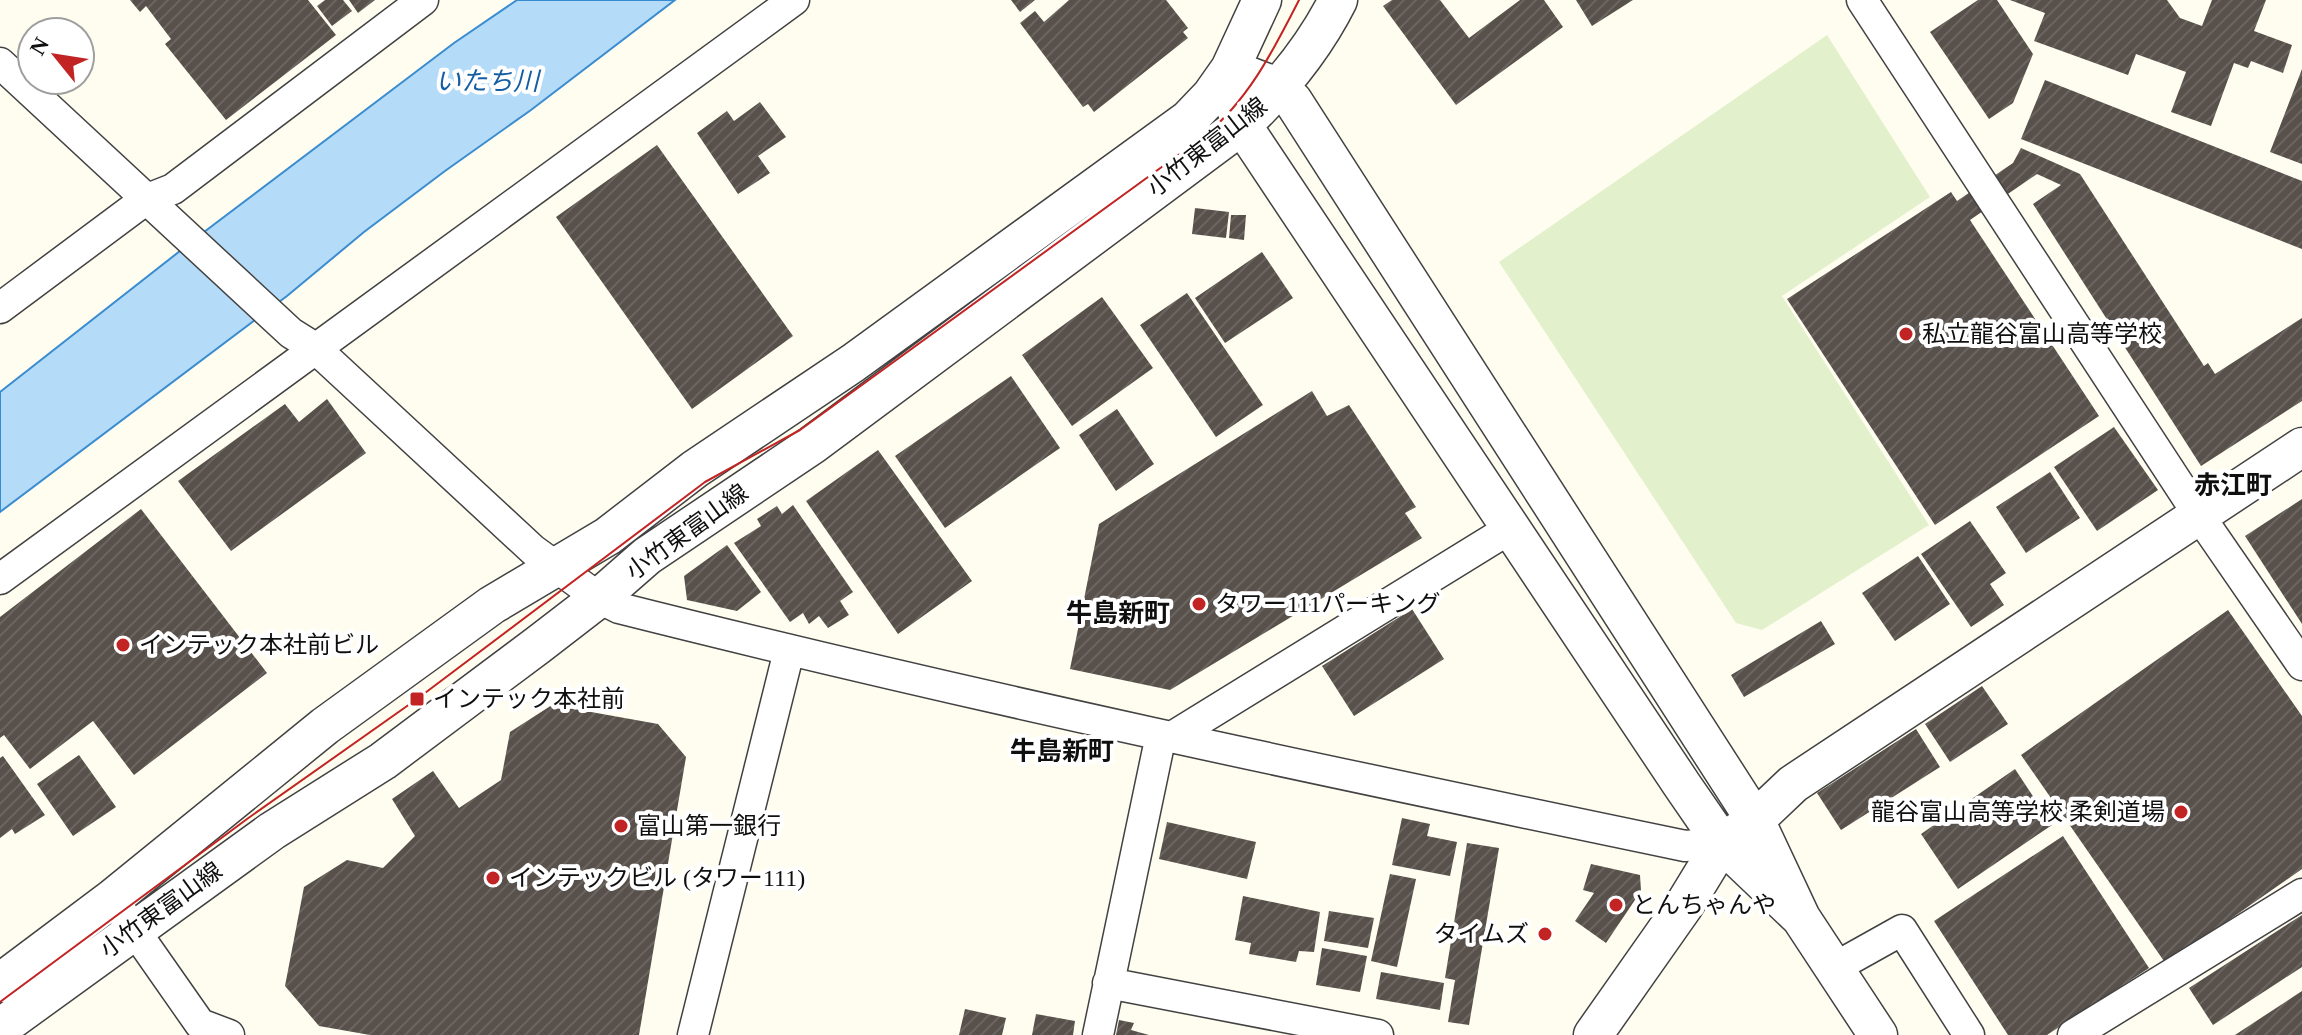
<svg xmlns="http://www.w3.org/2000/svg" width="2302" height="1035" viewBox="0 0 2302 1035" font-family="'Times New Roman','Noto Sans JP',serif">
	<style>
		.pitch { fill: #e2f1cb }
		.water { fill: #b4dbf7; stroke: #3a8cd0; stroke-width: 2 }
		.building { fill: url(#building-hatch) }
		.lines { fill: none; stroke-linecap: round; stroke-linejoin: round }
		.minor-casing { stroke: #424242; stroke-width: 33 }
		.tertiary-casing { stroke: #424242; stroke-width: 41 }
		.minor { stroke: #fff; stroke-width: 30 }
		.tertiary { stroke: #fff; stroke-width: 38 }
		.tram { stroke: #c22424; stroke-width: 2 }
		.poi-dot { fill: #c22424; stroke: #fff; stroke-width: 3 }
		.labels { text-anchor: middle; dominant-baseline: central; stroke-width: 8; stroke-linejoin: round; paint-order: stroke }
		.street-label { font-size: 24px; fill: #0f0f0f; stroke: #fff }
		.poi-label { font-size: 24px; fill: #0f0f0f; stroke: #fff; text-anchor: start }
		.water-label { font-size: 26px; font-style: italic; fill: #155ea3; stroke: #fff }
		.neighbourhood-label { font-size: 26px; font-weight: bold; fill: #0f0f0f; stroke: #fff }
	</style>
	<defs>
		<pattern id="building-hatch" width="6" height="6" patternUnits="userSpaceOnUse" patternTransform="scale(2)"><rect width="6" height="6" fill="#58504b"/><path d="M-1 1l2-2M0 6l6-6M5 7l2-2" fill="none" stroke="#6b6561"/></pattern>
	</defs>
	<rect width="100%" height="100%" fill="#fffdf0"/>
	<path class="pitch" d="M1827,35L1930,197L1782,296L1929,525L1762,630L1736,623L1499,262Z"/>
	<path class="water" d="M517,0H675L531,110L445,171L364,232L287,296L0,512V392L208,229L454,43Z"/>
	<path class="building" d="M130,0H308L336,35L226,120L165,44L171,39L146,6L140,12Z
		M325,0H343L352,11L332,26L317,6Z
		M349,0H375L358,13Z
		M1011,0H1035L1020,12Z
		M1069,0H1166L1188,28L1183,32L1188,38L1094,112L1088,104L1083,107L1020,23L1035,11L1044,22Z
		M1392,0H1440L1469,38L1520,0H1544L1563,27L1456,105L1383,6Z
		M1576,0H1633L1592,26Z
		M1978,0H1997L2033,54L2013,103L1989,119L1930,32Z
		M2010,0H2167L2180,18L2202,26L2212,0H2266L2254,31L2292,45L2283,73L2251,61L2248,68L2234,63L2211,126L2171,112L2186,72L2136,54L2128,75L2034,41L2045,13Z
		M2302,69V164L2270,152Z
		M2045,80L2302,181V249L2021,139Z
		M760,102L786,137L758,156L770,173L738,194L697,133L727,111L734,121Z
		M657,145L793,336L692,409L556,217Z
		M2021,148L2080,174L2204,366L2208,363L2215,374L2302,318V401L2201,466L2033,204L2061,185L2037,174L1970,220L2099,416L1935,525L1787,299L1951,192L1957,201L2013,163Z
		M1195,208L1229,212L1226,238L1192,234Z
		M1231,215H1246L1244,240L1229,238Z
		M1262,252L1293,298L1225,343L1195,298Z
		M1187,293L1263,405L1216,437L1140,325Z
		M1102,297L1153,368L1072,426L1022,355Z
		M1011,376L1060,448L945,528L895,456Z
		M1312,391L1327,416L1349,405L1416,507L1405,513L1422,538L1170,690L1070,669L1099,524Z
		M327,399L366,453L231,551L178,481L285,404L299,422Z
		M1117,409L1154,464L1116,491L1079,435Z
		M2114,427L2158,490L2097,531L2054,467Z
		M878,450L972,581L898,634L806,501Z
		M2050,472L2080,518L2026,553L1996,507Z
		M2302,499V624L2245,536Z
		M793,505L853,592L840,601L849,615L828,628L819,616L809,624L803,613L790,622L734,543L761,526L757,519L777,506L782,514Z
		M141,509L267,673L134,775L93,721L30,769L4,735L0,738V617Z
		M1970,521L2006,573L1990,584L2004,605L1971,627L1921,554Z
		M727,545L761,592L737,611L687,600L684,576Z
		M1918,556L1950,604L1895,641L1862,593Z
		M1412,609L1444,659L1354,716L1322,666Z
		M2228,610L2302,716V869L2166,964L2021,755Z
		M1821,621L1835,644L1744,697L1731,675Z
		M1982,686L2008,724L1950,762L1925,724Z
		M552,705L658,724L686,757L639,1035H370L319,1026L285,986L304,887L347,860L383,868L415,836L392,799L433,771L459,808L501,780L510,732Z
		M1916,729L1940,767L1841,830L1817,793Z
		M79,755L116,807L73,836L37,784Z
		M3,756L45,815L15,834L12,829L0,838V758Z
		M2015,769L2052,825L1958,889L1921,834Z
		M1402,818L1430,824L1427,836L1457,842L1450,876L1392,865Z
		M1167,822L1256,842L1247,879L1159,859Z
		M2063,836L2149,968L2047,1035H2008L1934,921Z
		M1467,843L1499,848L1469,1025L1448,1022L1455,980L1445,978Z
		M1591,864L1640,875L1641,891L1606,943L1575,921L1594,893L1583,890Z
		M1390,874L1416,879L1397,967L1371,961Z
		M1243,896L1320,912L1314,952L1299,951L1296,962L1249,954L1251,943L1235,940Z
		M1329,911L1374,918L1368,948L1324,941Z
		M2302,915V967L2213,1025L2189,988Z
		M1322,948L1367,956L1360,992L1316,985Z
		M1381,972L1444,983L1440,1010L1376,999Z
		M2302,991V1035H2235Z
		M965,1009L1006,1018L1002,1035H959Z
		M1036,1014L1075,1021L1073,1035H1032Z
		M1119,1020L1134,1023L1131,1030L1149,1035H1116Z"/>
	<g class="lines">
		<g class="minor-casing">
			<path id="minor" d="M1862,0L2198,514L2302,665
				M0,63L291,333L315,348L533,550L599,598L619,608C972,697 1329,772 1685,846L1722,843
				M0,308L145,200L173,189L423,0
				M0,579L794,0
				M1172,737L1511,528
				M123,914L200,1024L229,1035
				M1834,968L1902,930L1969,1035
				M1108,983L1378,1035
				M693,1035L789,651
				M1098,1035L1161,735
				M2073,1035L2302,894"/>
		</g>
		<g class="tertiary-casing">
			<path id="tertiary" d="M1801,918L1755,820L1293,101L1280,88L1230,69L1235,106L1242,125L1682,785L1722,843L1801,918L1878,1035
				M0,983L112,899L325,726L492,605L608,536L695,469L853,363L1189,119L1211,96L1230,69L1262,0
				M0,1028L272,831L383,761L538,645L599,598L647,556L812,445L1242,125C1281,88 1314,48 1338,0
				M1593,1035L1683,907L1722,843L1755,820L1793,784L2302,447"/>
		</g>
		<use href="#minor" class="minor"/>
		<use href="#tertiary" class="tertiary"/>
		<path class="tram" d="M0,1002L247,819L417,699L705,482L800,430L1203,137C1248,101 1273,51 1299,0"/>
	</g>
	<g class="poi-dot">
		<circle cx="1906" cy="334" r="8"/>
		<circle cx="1199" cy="604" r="8"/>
		<circle cx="123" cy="645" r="8"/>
		<rect x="409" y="691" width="16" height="16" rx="4"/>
		<circle cx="2181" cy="812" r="8"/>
		<circle cx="621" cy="826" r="8"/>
		<circle cx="493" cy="878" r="8"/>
		<circle cx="1616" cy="905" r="8"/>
		<circle cx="1545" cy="934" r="8"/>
	</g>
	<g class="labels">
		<g class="street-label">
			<text transform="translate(1207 147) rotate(-38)">小竹東富山線</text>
			<text transform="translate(687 532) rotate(-36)">小竹東富山線</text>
			<text transform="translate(161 910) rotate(-36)">小竹東富山線</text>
		</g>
		<g class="poi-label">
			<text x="1922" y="334">私立龍谷富山高等学校</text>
			<text x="1215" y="604">タワー111パーキング</text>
			<text x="139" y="645">インテック本社前ビル</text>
			<text x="433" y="699">インテック本社前</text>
			<text x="2165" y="812" text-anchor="end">龍谷富山高等学校 柔剣道場</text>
			<text x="637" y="826">富山第一銀行</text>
			<text x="509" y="878">インテックビル (タワー111)</text>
			<text x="1632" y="905">とんちゃんや</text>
			<text x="1529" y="934" text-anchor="end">タイムズ</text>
		</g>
		<g class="water-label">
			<text x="487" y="81">いたち川</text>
		</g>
		<g class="neighbourhood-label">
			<text x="2233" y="485">赤江町</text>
			<text x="1118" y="613">牛島新町</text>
			<text x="1062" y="751">牛島新町</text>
		</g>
	</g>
	<g transform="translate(56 56) rotate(300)"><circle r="38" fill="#ffffff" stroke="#9f9f9f" stroke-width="2"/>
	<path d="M0-6L14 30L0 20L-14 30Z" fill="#c22424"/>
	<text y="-12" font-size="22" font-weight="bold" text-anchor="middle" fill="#0f0f0f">N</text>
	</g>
</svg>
